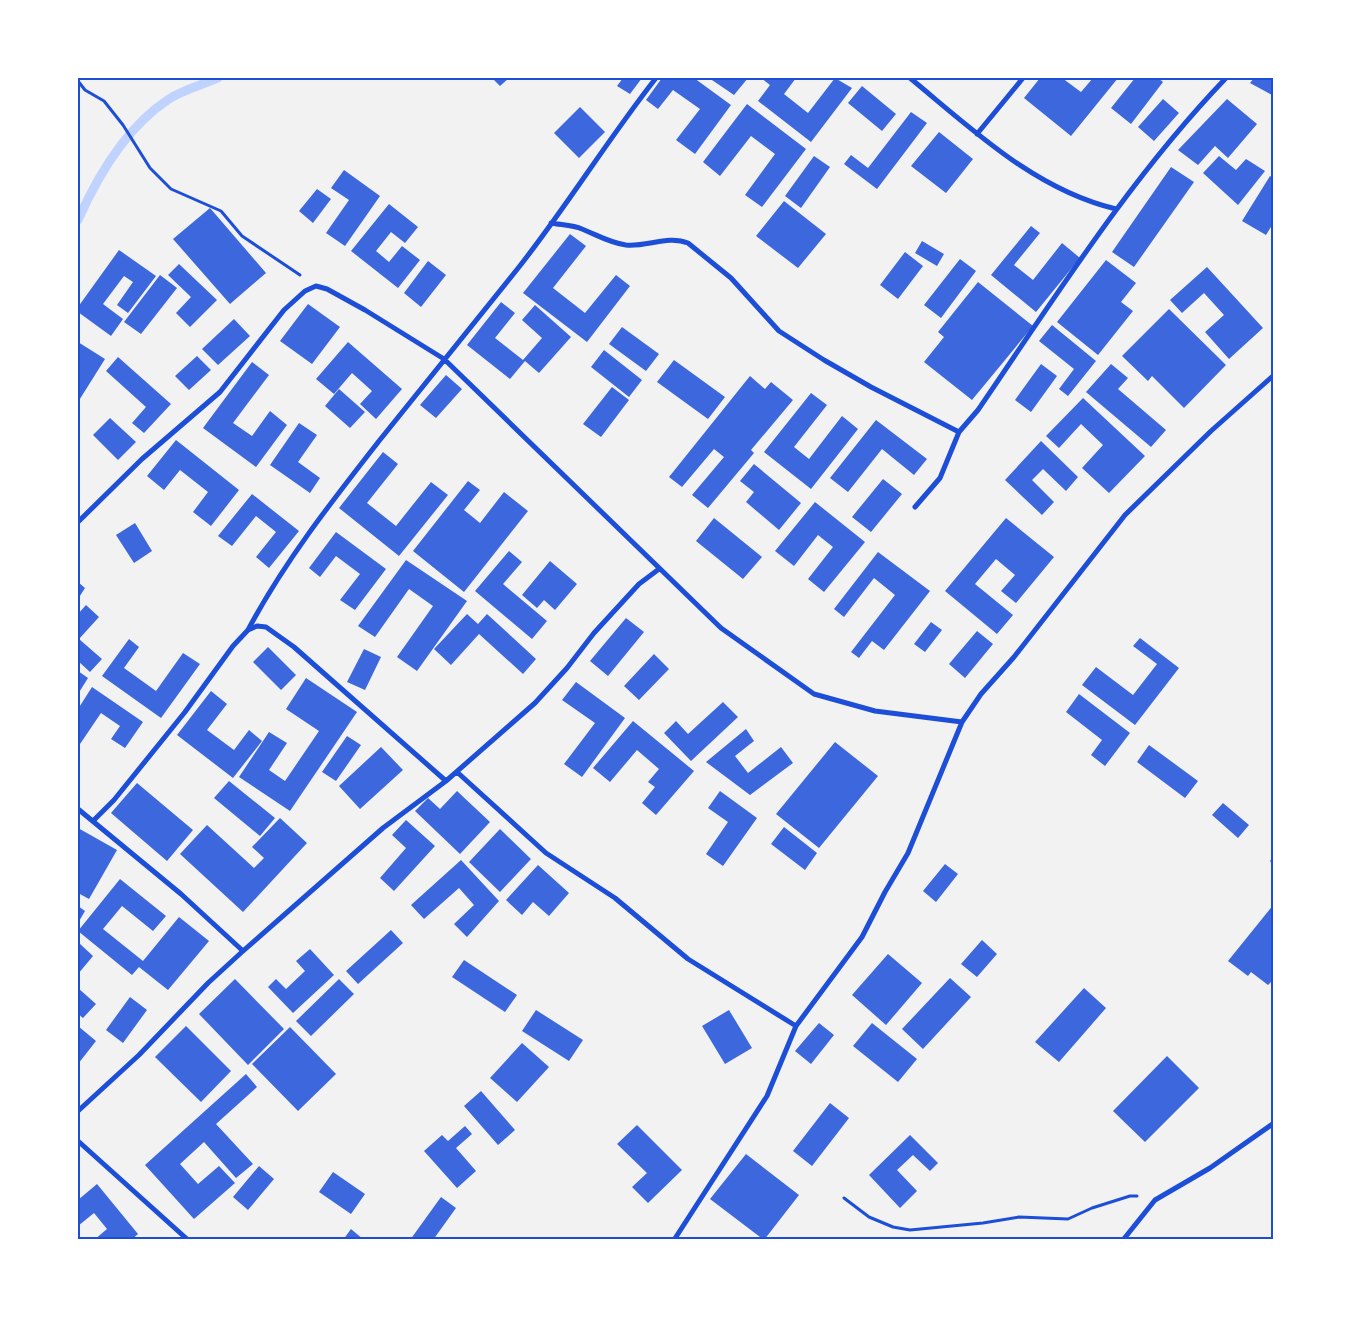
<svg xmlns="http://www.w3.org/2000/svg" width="1351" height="1317" viewBox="0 0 1351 1317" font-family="'Noto Sans',sans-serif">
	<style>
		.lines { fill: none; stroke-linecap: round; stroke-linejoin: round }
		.stream { stroke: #bfd3fe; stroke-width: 9 }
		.building { fill: #3d67dc }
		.path { stroke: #1d4ed8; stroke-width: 3 }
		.minor { stroke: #1d4ed8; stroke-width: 5 }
		.neatline { fill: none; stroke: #1d4ed8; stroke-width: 2 }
	</style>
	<rect width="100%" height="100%" fill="#f2f2f2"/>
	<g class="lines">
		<path class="stream" d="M78,220C98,175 126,127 169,99C183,90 202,85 218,78"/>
	</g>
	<path class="building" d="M492,78H509L500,86Z
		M623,78H642L630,94L617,86Z
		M662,78H694L731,105L695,154L676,140L700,109L673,90L658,109L646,100Z
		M709,78H748L734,95Z
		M761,78H796L784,94L808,113L835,78L852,88L811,142L758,101L770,85Z
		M1040,78H1062L1081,92L1093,78H1118L1071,136L1024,98Z
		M1135,78H1158L1163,82L1131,124L1111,108Z
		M1254,78H1274V96L1250,83Z
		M862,86L896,114L882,131L848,103Z
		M1163,99L1179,113L1154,141L1138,127Z
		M1227,99L1257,124L1228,158L1215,146L1198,165L1178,150Z
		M747,104L806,149L762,207L745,195L775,154L751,136L720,176L703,162Z
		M580,107L605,132L579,158L554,133Z
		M911,112L927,123L877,189L844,164L851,155L868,168Z
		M939,132L973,159L946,193L911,166Z
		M814,156L830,167L801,208L785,196Z
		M1219,156L1236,170L1246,159L1265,171L1238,205L1203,173Z
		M1171,167L1194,182L1134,267L1112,252Z
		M344,170L380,196L345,246L326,233L349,200L331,188Z
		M1270,176L1274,178V222L1266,235L1242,221Z
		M317,189L331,199L313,223L299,211Z
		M784,201L826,234L798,268L756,236Z
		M389,204L418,227L405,243L391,232L376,251L389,262L402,246L420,260L398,288L351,251Z
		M210,208L266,273L230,304L173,239Z
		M1031,226L1040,233L1014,265L1033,280L1062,243L1080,258L1036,312L991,275Z
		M570,234L586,246L553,288L585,313L616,275L630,286L587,342L523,293Z
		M922,241L944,254L937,266L915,253Z
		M119,250L156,276L128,313L117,305L133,282L124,276L103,304L123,319L111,336L78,312V307Z
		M905,252L923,266L898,299L880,285Z
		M960,259L976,271L941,318L924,305Z
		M1106,260L1136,283L1121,302L1133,311L1098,355L1057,322Z
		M428,261L446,275L421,307L404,293Z
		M179,264L217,300L190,327L176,313L191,297L168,275Z
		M1207,267L1263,328L1229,359L1205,332L1224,315L1204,293L1182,313L1170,300Z
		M160,275L177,288L141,334L124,322Z
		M978,282L1033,326L972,400L924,362L944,337L938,332Z
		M501,302L515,313L495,338L523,360L542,338L522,320L535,305L571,337L539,373L525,361L510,379L467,345Z
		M308,304L340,327L312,364L280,341Z
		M1169,309L1226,365L1184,408L1152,376L1148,381L1122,356Z
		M234,319L250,336L218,365L202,349Z
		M1052,325L1096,361L1068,396L1059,389L1074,369L1039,341Z
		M622,327L659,354L646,371L609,344Z
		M78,342L105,359L78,402Z
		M348,342L402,389L376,419L360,404L372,391L352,373L334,394L316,379Z
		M604,350L642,380L629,397L591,367Z
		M197,356L211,370L189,390L175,376Z
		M118,357L171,404L144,433L132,423L146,407L106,371Z
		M674,360L725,397L708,419L657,382Z
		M252,362L269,375L233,423L252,436L270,411L287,425L256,467L203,428Z
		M1041,364L1057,376L1031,412L1015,400Z
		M1111,364L1128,378L1118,389L1166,430L1151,447L1086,392Z
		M446,375L462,389L436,418L420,405Z
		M750,376L765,389L771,382L793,400L751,450L754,453L708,508L692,495L724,457L714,449L682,487L669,477Z
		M612,387L629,400L601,437L583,424Z
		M339,389L365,412L350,428L325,406Z
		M811,393L827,405L794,447L809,459L842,416L858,429L811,489L764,452Z
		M1083,398L1145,456L1109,493L1082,468L1103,445L1081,424L1059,448L1046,436Z
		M110,418L136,442L118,460L93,435Z
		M876,420L927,459L914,475L882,449L848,492L830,478Z
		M299,423L317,435L298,462L320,478L310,493L270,465Z
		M176,440L239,490L211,526L193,512L208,492L180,470L164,490L147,476Z
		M1041,441L1078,477L1066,491L1043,469L1032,480L1054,502L1042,515L1005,480Z
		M383,452L398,464L367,503L396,526L431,482L448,495L399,556L339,508Z
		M754,464L801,503L779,530L746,502L754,492L740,481Z
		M883,479L902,494L871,532L852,517Z
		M468,481L480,490L464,510L480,523L504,492L528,511L464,592L413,551Z
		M252,494L299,531L269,568L256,557L276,532L256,516L232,546L218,536Z
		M815,502L865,542L824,592L808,579L833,547L818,535L794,566L775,551Z
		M714,518L762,557L743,579L696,541Z
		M1006,518L1054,557L1016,603L1001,591L1015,575L996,559L975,584L1013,615L997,634L945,591Z
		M135,523L152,551L134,563L116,535Z
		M336,532L386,569L355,610L340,600L360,574L336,556L320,577L309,568Z
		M509,551L522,562L503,584L547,621L532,639L475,591Z
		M878,552L930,591L884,650L872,641L859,658L851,652L895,595L874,578L844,617L834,609Z
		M406,560L467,601L417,671L397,657L433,606L409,589L375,637L358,626Z
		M550,561L577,584L555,610L544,600L537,608L522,595Z
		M78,582L85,588L78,599Z
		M86,605L99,617L79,639L102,659L90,672L78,661V614Z
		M467,614L478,624L487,614L536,659L523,674L479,634L451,665L434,649Z
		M626,618L644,632L608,676L590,661Z
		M931,622L942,630L925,652L914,644Z
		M977,631L993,644L965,678L949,664Z
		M1140,638L1179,668L1135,725L1082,685L1096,667L1133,695L1157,664L1133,646Z
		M129,639L139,647L124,668L156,691L183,653L200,664L161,718L102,676Z
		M268,647L296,675L281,690L253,662Z
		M364,649L381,657L365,690L347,682Z
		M654,654L669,669L639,700L624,686Z
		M78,671L88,678L78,694Z
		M306,678L357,712L290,811L239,777L269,732L287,743L269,770L285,781L319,731L286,709Z
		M576,682L625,718L582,777L564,764L595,723L562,700Z
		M92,687L143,722L125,748L111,739L120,726L101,713L78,747V709Z
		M211,691L227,704L207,730L234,750L249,730L262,741L233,778L177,735Z
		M1079,694L1130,733L1105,766L1091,755L1102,740L1066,712Z
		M723,702L738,717L691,761L664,733L676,721L688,734Z
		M633,721L694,771L656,815L642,803L655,787L648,782L659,769L637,750L610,782L593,768Z
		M746,729L754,741L735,756L748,773L781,747L793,763L750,795L706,762Z
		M347,736L361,745L336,781L322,772Z
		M835,742L878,776L819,848L776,814Z
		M1149,745L1198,781L1185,798L1137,762Z
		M381,747L403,770L360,809L339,786Z
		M229,781L275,818L260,836L214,798Z
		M137,783L193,830L167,861L111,813Z
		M457,791L490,822L460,854L415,811L428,798L440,809Z
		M720,791L757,818L723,866L706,854L728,822L708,808Z
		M1223,803L1249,825L1238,838L1212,815Z
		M280,818L307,843L243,912L180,854L207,825L254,868L264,858L252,847Z
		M406,820L435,846L394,891L380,878L406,848L392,835Z
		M784,827L817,853L805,870L771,844Z
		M78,828L117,850L89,899L78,893Z
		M500,829L531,859L500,892L469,862Z
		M461,860L499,901L467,937L454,924L474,905L459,888L424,919L411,905Z
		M945,864L958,874L936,902L923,891Z
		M538,865L569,893L549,916L533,902L522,915L506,900Z
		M120,879L166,916L153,931L122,906L103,929L143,961L179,917L209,941L168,990L139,967L132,975L78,931Z
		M1274,904V979L1268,985L1251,972L1248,976L1228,961Z
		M78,906L85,911L78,923Z
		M391,930L403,943L358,984L346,971Z
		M982,940L997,954L977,977L961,964Z
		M79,943L93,956L78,974V945Z
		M310,949L334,975L293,1013L268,987L276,979L286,989L305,971L296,961Z
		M888,954L922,983L886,1025L852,995Z
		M464,960L517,995L505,1012L452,977Z
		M950,978L971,997L923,1049L902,1029Z
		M235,979L284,1029L248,1065L199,1014Z
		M339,979L354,994L311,1036L296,1021Z
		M78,988L96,1004L83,1018L78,1014Z
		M1084,988L1106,1008L1059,1062L1035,1042Z
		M130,997L147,1010L123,1043L106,1030Z
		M536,1010L583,1040L569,1061L522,1031Z
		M729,1010L752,1048L725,1064L702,1026Z
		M819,1023L834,1035L811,1064L795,1051Z
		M872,1023L917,1059L898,1082L853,1046Z
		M78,1026L96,1041L78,1064Z
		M186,1026L231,1071L201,1102L155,1057Z
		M290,1027L336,1074L298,1111L252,1064Z
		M522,1043L549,1067L517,1102L490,1078Z
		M1167,1056L1199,1088L1145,1142L1113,1111Z
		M246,1074L257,1087L216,1124L253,1164L236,1178L204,1142L180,1164L198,1184L219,1166L235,1183L194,1219L145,1165Z
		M481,1091L515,1130L498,1145L464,1106Z
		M830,1103L849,1118L812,1166L793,1151Z
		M637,1125L682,1170L648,1203L632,1187L647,1173L617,1144Z
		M465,1126L472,1134L456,1148L476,1171L457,1188L424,1151L442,1135L448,1141Z
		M910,1135L938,1163L930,1171L913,1155L897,1170L917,1191L900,1208L869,1175Z
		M746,1154L799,1195L764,1240L710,1199Z
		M259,1166L274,1179L248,1210L233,1197Z
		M333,1172L365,1194L351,1214L319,1192Z
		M97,1184L138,1234L131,1240H94L107,1229L94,1213L78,1226V1200Z
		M441,1197L456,1208L433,1240H410Z
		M351,1229L364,1240H343Z"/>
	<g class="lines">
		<path class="path" d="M78,81L85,90L104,101L123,125L150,168L171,189L221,211L242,236L300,275
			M844,1198L869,1217L893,1227L910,1230L983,1223L1019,1217L1068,1219L1092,1208L1130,1196H1137"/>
		<path class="minor" d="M910,78C972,129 1035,190 1116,209
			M977,134L1023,78
			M551,223C561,225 573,225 582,229C597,235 610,243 626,245C647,247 668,235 688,243L731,278L779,331L824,360L871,387L959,432
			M915,507L940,478L959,432L978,410C1056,296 1130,178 1226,78
			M78,522L142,459L220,392L284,310L305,291L316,286L327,289L365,310L444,359L721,628L814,694L875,711L962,722L981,694L1014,657L1125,515L1211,431L1274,375
			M248,630C284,562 332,501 379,441C425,383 472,325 519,267C567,206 608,139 656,78
			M457,772L546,853L615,898L688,959L796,1026
			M78,809L181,894L243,951
			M93,821L114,800L185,712L233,646L248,630L257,626L266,627L294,647L446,781
			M1273,861L1274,862
			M78,1111L139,1055L208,983L243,951L383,828L446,781L535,703L567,668L594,633L639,584L659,569
			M78,1141L188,1240
			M674,1240L767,1096L796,1026L862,937L885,892L908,853L962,722
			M1123,1240L1155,1200L1210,1168L1274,1123"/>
	</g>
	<rect width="1351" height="1317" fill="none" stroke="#ffffff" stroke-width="158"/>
	<rect x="79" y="79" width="1193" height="1159" class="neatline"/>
</svg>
